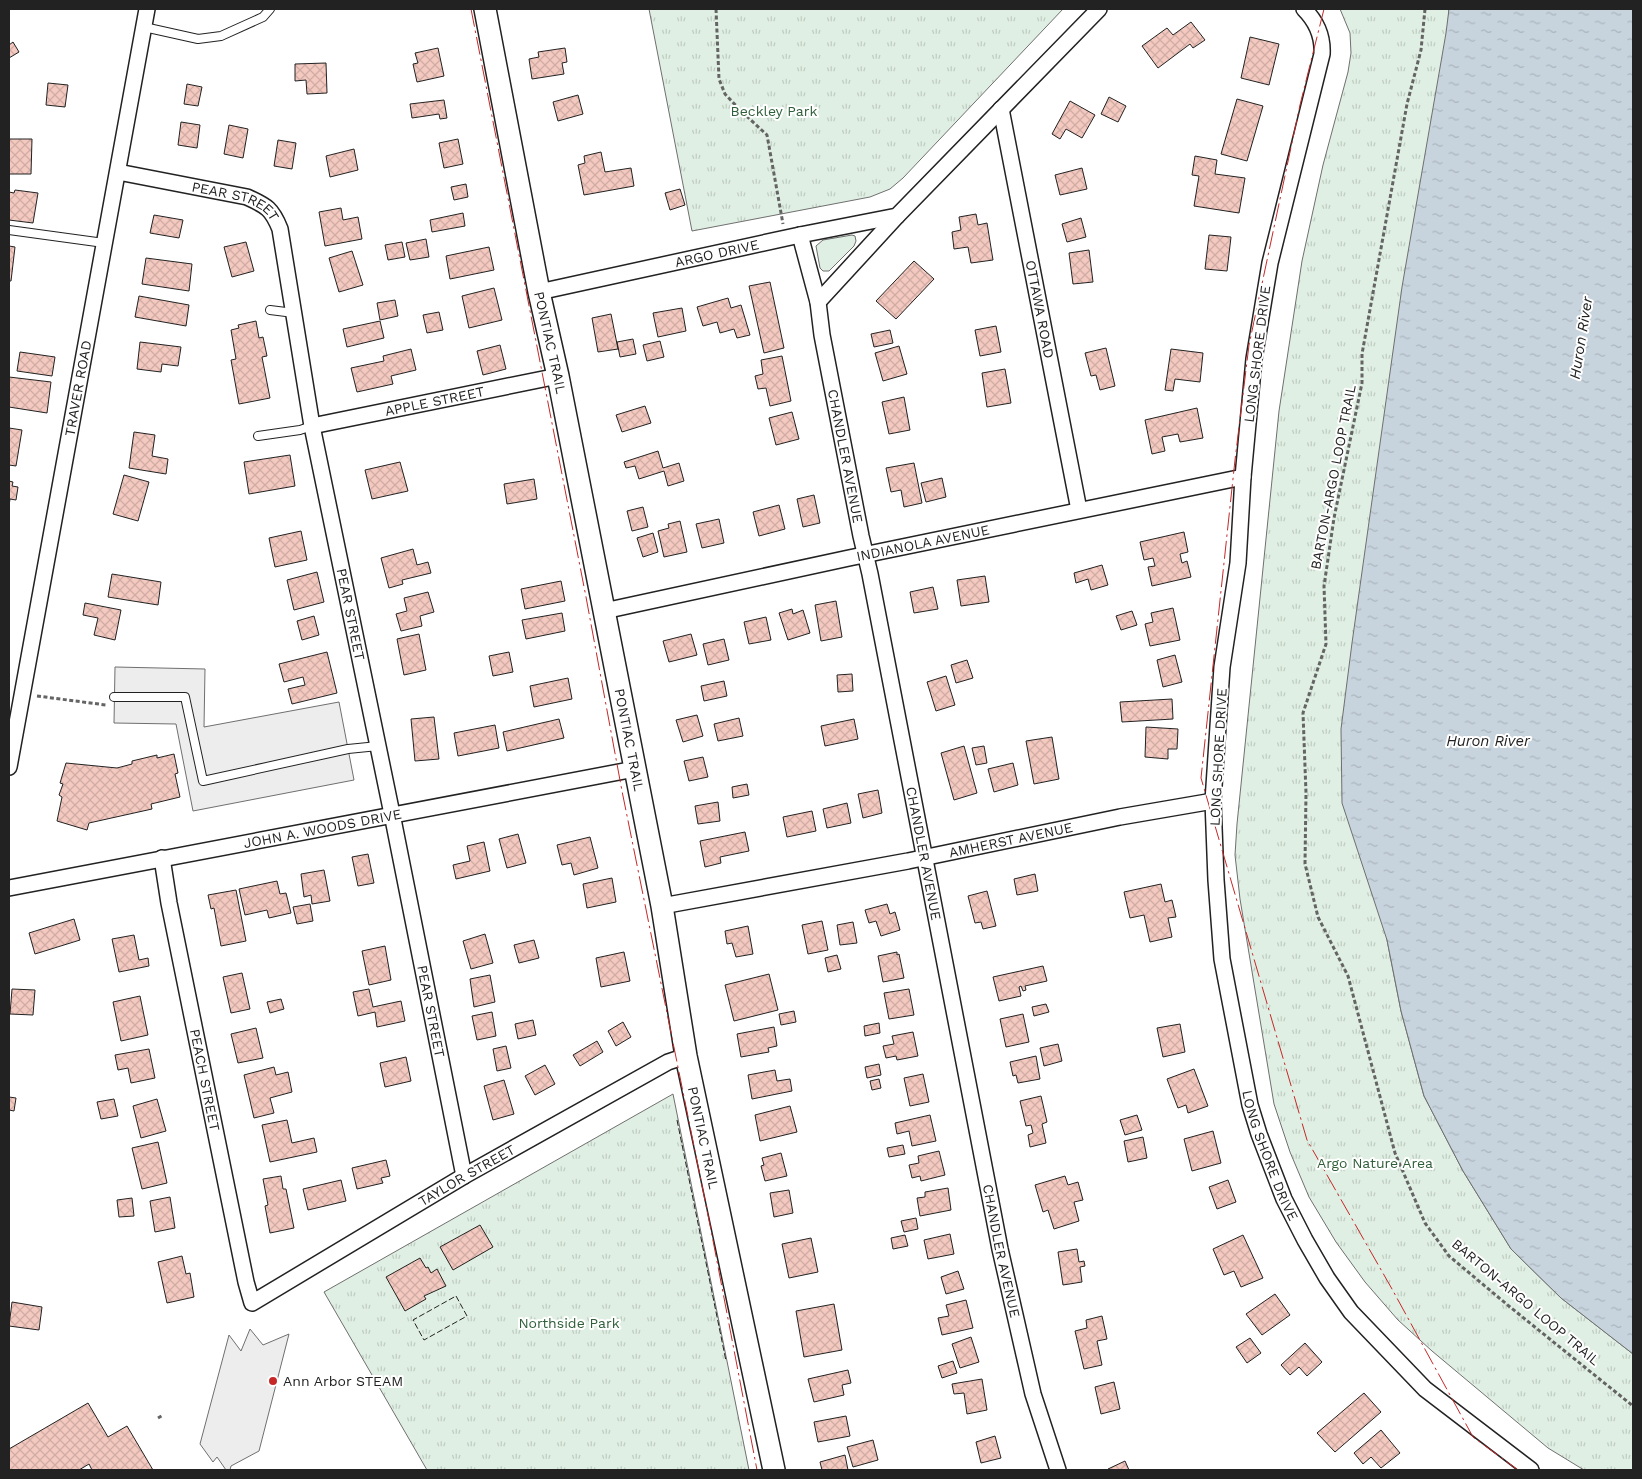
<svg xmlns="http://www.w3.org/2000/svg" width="1642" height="1479" viewBox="0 0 1642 1479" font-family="'Work Sans',sans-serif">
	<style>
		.grass { fill: #e0efe3; stroke: #6f6f6f }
		.park { fill: url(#park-tufts); stroke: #6f6f6f }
		.parking { fill: #ededed; stroke: #6f6f6f }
		.water { fill: url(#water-ripples); stroke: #6f6f6f }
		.building { fill: url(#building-cross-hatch); stroke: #222 }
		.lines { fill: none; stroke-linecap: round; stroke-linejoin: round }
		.service-casing { stroke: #222; stroke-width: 10 }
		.minor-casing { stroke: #222; stroke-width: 18 }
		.secondary-casing { stroke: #222; stroke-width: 24 }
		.path { stroke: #646464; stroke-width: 3; stroke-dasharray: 4 2.5; stroke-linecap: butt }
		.service { stroke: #fff; stroke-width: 8 }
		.minor { stroke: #fff; stroke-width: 15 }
		.secondary { stroke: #fff; stroke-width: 21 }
		.fence { stroke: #222; stroke-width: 1; stroke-dasharray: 6 2.5; stroke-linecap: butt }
		.power { stroke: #c62828; stroke-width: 1; stroke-dasharray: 18 4 2.5 4; stroke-linecap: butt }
		.poi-dot { fill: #c62828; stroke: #fff; stroke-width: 2 }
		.labels { text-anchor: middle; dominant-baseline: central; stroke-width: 4; stroke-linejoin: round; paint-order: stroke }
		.park-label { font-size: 14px; fill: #2f5e38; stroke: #fff }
		.street-label { font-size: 14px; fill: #222; stroke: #fff }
		.poi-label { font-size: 14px; fill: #222; stroke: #fff; text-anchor: start }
		.water-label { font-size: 15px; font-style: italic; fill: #222; stroke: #fff }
	</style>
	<defs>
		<pattern id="park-tufts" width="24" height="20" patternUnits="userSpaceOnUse" patternTransform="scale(1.25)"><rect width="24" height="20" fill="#e0efe3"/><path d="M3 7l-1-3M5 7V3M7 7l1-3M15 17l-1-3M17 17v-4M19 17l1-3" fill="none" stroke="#c0cdc2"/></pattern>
		<pattern id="water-ripples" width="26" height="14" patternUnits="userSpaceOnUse" patternTransform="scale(1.25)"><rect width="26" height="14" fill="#c7d3dd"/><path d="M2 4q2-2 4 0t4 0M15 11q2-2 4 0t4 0" fill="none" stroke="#abb5bd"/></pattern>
		<pattern id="building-cross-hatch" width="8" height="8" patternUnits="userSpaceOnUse" patternTransform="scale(1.25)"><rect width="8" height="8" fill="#f3c9c0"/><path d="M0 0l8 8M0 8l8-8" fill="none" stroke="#d0aca5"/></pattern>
	</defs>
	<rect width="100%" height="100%" fill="#fff"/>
	<path class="grass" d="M852,235L855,236L856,241L854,246L829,271H823L820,268L816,246L823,240Z"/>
	<path class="park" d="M649,9H1063L903,178L890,189L870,197L692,231Z
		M1340,9H1449L1387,940L1401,1011L1424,1096L1463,1171L1511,1249L1561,1298L1633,1354V1470H1584L1548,1448L1432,1351L1398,1320L1365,1282L1336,1242L1309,1197L1290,1152L1274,1104L1240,899L1235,855L1237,824L1279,411L1302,261L1323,165L1348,72L1351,53L1350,33Z
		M673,1094L749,1470H427L324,1292Z"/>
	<path class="parking" d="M115,667L205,669L204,727L339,702L354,780L193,811L176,724L114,723Z
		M250,1329L263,1345L289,1334L259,1451L231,1466L230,1470H226L217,1457L213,1462L200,1444L229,1335L241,1351Z"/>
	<path class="water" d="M1449,9H1633V1354L1561,1298L1511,1249L1463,1171L1424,1096L1401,1011L1387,940L1342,803L1341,729L1352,643L1402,287L1446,33Z"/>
	<path class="building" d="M1191,22L1205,40L1193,48L1190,44L1158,68L1142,46L1167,28L1173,35Z
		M1250,37L1279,44L1269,85L1241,78Z
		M13,42L19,52L9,58V45Z
		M438,48L444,76L417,82L413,64L418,63L415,53Z
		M565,48L567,62L562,63L564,74L532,79L529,59L539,57L538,52Z
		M326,63L327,93L307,94L306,80L295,81V64Z
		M48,83L68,85L65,107L46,105Z
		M187,84L202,87L198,106L184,104Z
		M578,95L583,114L558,121L553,102Z
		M1109,97L1126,106L1118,122L1101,114Z
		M1237,99L1263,106L1247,161L1221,154Z
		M444,100L447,118L440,119L439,114L412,118L410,104Z
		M1070,101L1095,115L1082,138L1066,129L1060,139L1052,134Z
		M181,122L200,125L197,148L178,145Z
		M229,125L248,129L243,158L224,154Z
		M9,139H32L31,174H9Z
		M458,139L463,164L444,168L439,143Z
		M278,140L296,143L292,169L274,166Z
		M354,149L358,170L330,177L326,156Z
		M601,152L605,172L631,168L634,186L584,195L578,165L585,163L584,156Z
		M1195,156L1217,160L1215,174L1245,178L1239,213L1194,206L1199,176L1192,175Z
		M1082,168L1087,189L1060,195L1055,175Z
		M466,184L468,197L454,200L451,187Z
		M680,189L685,205L670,210L665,193Z
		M15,190L38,193L33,223L9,220V192L14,193Z
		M341,208L343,220L358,217L362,239L325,246L319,212Z
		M463,213L465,226L432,232L430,220Z
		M976,214L978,225L987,223L993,260L971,263L968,247L954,249L952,232L961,230L959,217Z
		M154,215L183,220L179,238L150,233Z
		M1081,218L1086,237L1067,242L1062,224Z
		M1209,235L1231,237L1227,271L1205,269Z
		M426,239L429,257L410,260L406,243Z
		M246,242L254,271L232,277L224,247Z
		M402,242L405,257L388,260L385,245Z
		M9,246L15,247L11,281H9Z
		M489,247L494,270L450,279L446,256Z
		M1089,250L1093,282L1073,284L1069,253Z
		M352,251L363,285L339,292L329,258Z
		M146,258L192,264L189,291L142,284Z
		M914,261L934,279L896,319L876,301Z
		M770,282L784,348L764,353L749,286Z
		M494,288L502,320L469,328L462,296Z
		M139,296L189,305L186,326L135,317Z
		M728,298L731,308L741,305L750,335L737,338L734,329L720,333L717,322L703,326L697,307Z
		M395,300L398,316L380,320L377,303Z
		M682,308L686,331L658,337L653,313Z
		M439,312L443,330L427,333L423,315Z
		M611,314L618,349L598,352L592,318Z
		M256,321L259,338L263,337L267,356L262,357L270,398L239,404L231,360L236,359L231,330L239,328L238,325Z
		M380,321L384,338L347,347L343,329Z
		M996,326L1001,352L980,356L975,330Z
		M890,330L893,343L874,347L871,334Z
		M633,339L636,354L620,357L617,342Z
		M660,341L664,357L647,361L643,345Z
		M140,342L181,347L178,366L162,364L161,372L137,369Z
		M500,345L506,369L483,375L477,351Z
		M899,346L907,374L883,381L875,353Z
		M1106,348L1115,386L1100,390L1096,375L1091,376L1085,353Z
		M411,349L416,370L391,376L393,384L357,392L351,368L384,361L383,356Z
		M1171,349L1203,353L1200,382L1175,379L1173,391L1165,390Z
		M20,352L55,357L52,376L17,371Z
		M782,356L791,401L770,406L766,388L758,389L755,376L763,374L761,360Z
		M1005,369L1011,403L987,407L982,373Z
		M9,377L51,382L47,413L9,407Z
		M904,397L910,430L889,434L882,402Z
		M645,406L651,423L622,432L616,415Z
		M1197,408L1203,438L1180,442L1178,434L1162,437L1165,451L1152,454L1145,420Z
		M792,412L799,439L776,445L769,418Z
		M9,428L22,430L16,466L9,465Z
		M134,432L155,435L152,456L168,459L166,474L129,468Z
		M658,451L663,468L679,463L684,481L668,486L664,471L639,479L635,466L626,468L624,462Z
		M290,455L295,486L249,494L244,462Z
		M400,462L408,491L372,499L365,470Z
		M914,463L922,503L904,507L901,490L891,492L886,468Z
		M124,475L149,482L138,521L113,514Z
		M942,478L946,497L926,502L921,483Z
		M534,479L537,499L507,504L504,484Z
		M9,481L13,482L12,486L18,487L16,500L10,499L9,506Z
		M814,495L820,523L803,527L797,499Z
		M779,505L785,529L759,536L753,512Z
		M643,507L648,527L632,531L627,511Z
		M719,519L724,543L702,548L696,524Z
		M680,521L687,552L664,557L658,531L669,528L668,524Z
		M301,531L307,560L275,567L269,538Z
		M1184,532L1188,552L1180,554L1182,563L1187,561L1191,577L1152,586L1148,567L1155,566L1153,558L1144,560L1140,542Z
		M653,533L658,552L643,557L637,538Z
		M413,549L417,565L428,562L431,573L402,580L403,584L389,588L381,558Z
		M1102,565L1108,585L1091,590L1088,579L1076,583L1074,573Z
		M317,572L324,602L294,610L287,580Z
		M112,574L161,582L158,605L108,597Z
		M985,576L989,602L961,606L957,580Z
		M561,581L565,601L525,609L521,589Z
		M933,587L938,609L914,613L910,592Z
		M428,592L434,612L420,616L422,626L401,631L396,614L407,611L404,598Z
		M836,601L842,637L821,641L815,605Z
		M85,603L121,610L115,640L94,635L98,618L83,615Z
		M1173,608L1180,640L1150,646L1145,624L1153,622L1151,613Z
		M792,609L793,614L803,610L810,633L788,640L779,613Z
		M1132,611L1137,625L1121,630L1116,616Z
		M562,613L565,631L526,639L522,620Z
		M314,616L319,635L302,640L297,621Z
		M766,617L771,640L749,644L744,622Z
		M419,634L426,670L404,675L397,639Z
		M691,634L697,655L669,662L663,641Z
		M724,639L729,660L708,665L703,644Z
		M327,652L337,693L292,704L288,689L305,685L303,677L284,682L279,664Z
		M509,652L513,672L493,676L489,656Z
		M1175,655L1182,682L1163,687L1157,660Z
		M967,660L973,678L956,683L951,665Z
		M852,674L853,691L838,692L837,675Z
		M946,676L955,705L936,711L927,682Z
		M568,678L572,699L534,707L530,686Z
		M724,681L727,696L704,701L701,686Z
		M1172,699L1173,719L1122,722L1120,702Z
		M697,715L703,736L683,742L676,720Z
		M434,717L439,759L415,761L411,719Z
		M739,718L743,736L718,741L714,724Z
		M559,719L564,738L507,751L503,732Z
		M854,719L858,739L825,746L821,726Z
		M495,725L499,748L458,756L454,733Z
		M1146,727L1178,729L1177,749H1168V759L1145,757Z
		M1052,737L1059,779L1034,784L1026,741Z
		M964,746L977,793L954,800L941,753Z
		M984,746L987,763L976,765L972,748Z
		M174,754L178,773L175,774L180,797L151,804L152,809L89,823L87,830L57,821L62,797L59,795L63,784L60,783L66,763L117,768L132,764V761L157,755V758Z
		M703,757L708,777L689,781L684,761Z
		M1013,763L1018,785L994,792L988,769Z
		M747,784L749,795L733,798L732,787Z
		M878,790L882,813L863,818L858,794Z
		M718,802L720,821L698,824L695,806Z
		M847,803L851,823L827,828L823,809Z
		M812,811L816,831L787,837L783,817Z
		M745,832L749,851L720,857L721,863L705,867L700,841Z
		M518,834L526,863L507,868L499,839Z
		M590,837L598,868L574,875L571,863L562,865L557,845Z
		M484,842L490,871L456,879L453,865L470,861L467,846Z
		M368,854L374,883L358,886L352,857Z
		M324,870L330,901L312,904L311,895L304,897L301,874Z
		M1035,874L1038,891L1017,895L1014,879Z
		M612,878L616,902L587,908L583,884Z
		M277,881L280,894L286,893L291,913L269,918L267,910L245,915L239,889Z
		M1161,884L1165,902L1172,900L1176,917L1168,918L1172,937L1150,942L1144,915L1130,918L1124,892Z
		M236,890L246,941L221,946L214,908L211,909L208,895Z
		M987,891L996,926L983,929L981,922L975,923L968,896Z
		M310,904L313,921L297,924L293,907Z
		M887,904L890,914L895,912L900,930L881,936L876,921L869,923L865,910Z
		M74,919L80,940L35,954L29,933Z
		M822,921L828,950L808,954L802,925Z
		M853,922L857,943L840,945L837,925Z
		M748,926L753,954L736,957L732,943L727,944L725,931Z
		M485,934L493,963L471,969L463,941Z
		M134,935L139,960L148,958L149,966L119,972L112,939Z
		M534,940L539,958L519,963L514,945Z
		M385,946L391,980L369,985L362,951Z
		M624,952L630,981L601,987L596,958Z
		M897,952V955L899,954L904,978L883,982L878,956Z
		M837,955L841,969L828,972L825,958Z
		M1043,966L1047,981L1025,986L1026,990L1023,991L1021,986L1019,987L1021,996L999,1001L993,977Z
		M242,973L250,1009L231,1013L223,977Z
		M769,974L778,1010L734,1021L725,985Z
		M490,975L495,1002L474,1007L470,979Z
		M12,989L35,990L33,1015L10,1014Z
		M369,989L373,1007L401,1001L405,1021L377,1027L375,1012L358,1016L353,992Z
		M909,989L914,1015L889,1019L884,993Z
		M140,996L148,1035L121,1041L113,1002Z
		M281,999L284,1009L270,1013L267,1002Z
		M1046,1004L1049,1012L1034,1016L1032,1007Z
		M794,1011L796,1022L781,1025L779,1014Z
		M492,1012L496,1036L477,1040L472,1016Z
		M1023,1014L1029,1042L1006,1047L1000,1019Z
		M533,1020L536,1035L518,1039L515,1024Z
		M623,1022L631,1037L616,1046L608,1031Z
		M879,1023L880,1033L865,1036L864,1026Z
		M1180,1024L1185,1052L1163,1057L1157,1028Z
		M774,1027L777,1046L768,1048L769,1052L741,1057L737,1034Z
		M256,1028L263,1058L238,1063L231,1034Z
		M913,1032L918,1056L897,1060L896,1056L886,1058L883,1046L894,1044L892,1036Z
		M597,1041L603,1052L580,1066L573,1055Z
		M1058,1044L1062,1061L1044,1066L1040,1048Z
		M506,1046L511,1068L497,1071L493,1049Z
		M149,1049L155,1078L131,1083L128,1068L118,1070L115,1055Z
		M1036,1056L1040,1079L1018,1083L1016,1075L1013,1076L1010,1062Z
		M406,1057L411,1081L385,1087L380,1063Z
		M879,1064L881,1075L867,1078L865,1067Z
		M545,1065L555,1084L535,1095L525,1076Z
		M274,1067L276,1075L288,1072L292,1092L270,1098L274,1113L254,1118L244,1075Z
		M1194,1069L1208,1106L1188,1113L1186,1105L1178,1108L1167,1079Z
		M775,1070L777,1081L790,1079L792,1091L752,1099L748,1075Z
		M923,1074L929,1102L910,1106L904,1078Z
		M879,1079L881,1088L872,1090L870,1081Z
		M504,1080L514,1114L493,1120L484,1086Z
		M1041,1096L1047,1122L1042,1124L1046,1143L1030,1147L1028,1135L1033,1133L1031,1125L1026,1126L1020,1101Z
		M9,1097L16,1098L14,1111L9,1110Z
		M114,1099L118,1116L101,1119L97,1102Z
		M157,1099L166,1131L141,1138L133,1106Z
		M790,1106L797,1132L760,1141L755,1115Z
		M930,1115L936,1141L912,1146L909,1131L897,1134L895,1123Z
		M1137,1115L1142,1130L1125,1135L1120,1120Z
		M287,1120L292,1143L314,1138L317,1152L270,1162L262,1125Z
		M1213,1131L1221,1163L1192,1171L1184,1139Z
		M1143,1137L1147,1158L1128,1162L1124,1141Z
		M158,1142L167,1183L142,1189L132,1148Z
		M903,1145L905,1154L889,1157L887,1148Z
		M939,1151L945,1175L921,1181L920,1176L912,1178L909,1165L919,1163L918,1156Z
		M781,1153L787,1176L765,1181L761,1166L764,1165L762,1158Z
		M386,1160L390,1176L381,1178L383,1183L357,1189L352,1168Z
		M281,1176L283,1189H286L294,1228L270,1233L265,1206L268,1205L263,1179Z
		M1065,1176L1068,1185L1078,1182L1083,1200L1074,1202L1079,1221L1054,1229L1048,1210L1043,1212L1035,1185Z
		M341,1180L346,1201L308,1210L303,1189Z
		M1228,1180L1236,1202L1217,1209L1209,1187Z
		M948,1188L951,1210L920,1216L917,1198L925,1197V1192Z
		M789,1190L793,1213L774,1217L770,1193Z
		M170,1197L175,1228L155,1232L150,1201Z
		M132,1198L134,1216L119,1217L117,1200Z
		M916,1218L918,1229L904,1232L901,1221Z
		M480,1225L493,1247L453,1270L440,1247Z
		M950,1234L954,1254L928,1259L924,1240Z
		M905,1235L908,1246L893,1249L891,1238Z
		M1243,1235L1263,1278L1241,1287L1234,1271L1224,1275L1213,1249Z
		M811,1238L818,1272L789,1278L782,1244Z
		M1077,1249L1079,1262L1084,1261L1085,1266L1080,1267L1082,1282L1063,1285L1058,1252Z
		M182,1256L186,1274L190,1273L194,1297L167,1303L158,1262Z
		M420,1258L426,1268L428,1267L431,1273L437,1269L446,1286L424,1296L426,1299L405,1311L386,1277Z
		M958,1271L964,1289L946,1294L941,1277Z
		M1275,1294L1290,1315L1262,1335L1246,1314Z
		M966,1300L973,1328L942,1335L938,1318L949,1316L946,1305Z
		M12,1302L42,1307L39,1330L9,1326Z
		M834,1304L842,1350L804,1357L796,1311Z
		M1102,1316L1107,1339L1097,1341L1102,1365L1084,1369L1075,1331L1087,1328L1086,1320Z
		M971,1337L979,1362L960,1368L952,1344Z
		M1250,1338L1261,1353L1247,1363L1236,1347Z
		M1305,1343L1322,1362L1307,1376L1299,1367L1290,1375L1281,1365Z
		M953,1361L957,1373L942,1378L938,1366Z
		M848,1370L851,1383L842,1385L844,1395L814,1402L808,1379Z
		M982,1379L987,1410L967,1414L964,1393L954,1394L952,1384Z
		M1114,1382L1120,1409L1101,1414L1095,1387Z
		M1364,1393L1381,1412L1335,1452L1317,1433Z
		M88,1403L108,1437L127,1426L153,1470H92L89,1464L79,1470H9V1449Z
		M846,1416L850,1436L818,1442L814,1422Z
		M1381,1430L1400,1453L1381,1468L1371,1457L1363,1464L1354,1453Z
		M995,1436L1001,1458L981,1463L976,1442Z
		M873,1440L878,1460L853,1467L847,1447Z
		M845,1455L848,1470H822L820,1462Z
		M1125,1461L1129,1470H1108V1469Z"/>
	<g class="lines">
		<g class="service-casing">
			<path id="service" d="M144,27L198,39L221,36L263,17L270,9
				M9,230L104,243
				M270,310L294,313
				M258,436L300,430L312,426
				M114,697H185L203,781L348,749L378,746"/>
		</g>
		<g class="minor-casing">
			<g id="minor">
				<path id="s1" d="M1304,9C1317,22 1323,36 1322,54L1270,263L1254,359L1243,477L1238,563L1222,667L1213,801L1216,880L1222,959L1250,1105L1259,1134L1284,1199L1305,1240L1327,1278L1351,1312L1425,1389L1531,1470"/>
				<path id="s2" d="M1001,109L1079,510"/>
				<path id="s3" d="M118,172L247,197C267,206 272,209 280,229L312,426L392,814L464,1176"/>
				<path id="s4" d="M800,235L818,302L822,335L861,536L870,574L1000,1249L1033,1394L1058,1470"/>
				<path id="s5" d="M539,292L800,235L897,216L1099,9"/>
				<path d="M818,302L897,216"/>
				<path id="s6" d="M312,426L558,376"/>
				<path id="s7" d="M604,611L849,558L1243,477"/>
				<path id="s8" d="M9,767L147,9"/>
				<path id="s9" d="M162,858L169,903L246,1282L252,1303L464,1176L668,1062L686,1056"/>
				<path id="s10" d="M9,888L635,769"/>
				<path id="s11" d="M662,906L908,861L1120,817L1213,801"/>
			</g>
		</g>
		<g class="secondary-casing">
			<g id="secondary">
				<path id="s12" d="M485,9L539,292L558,376L662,906L686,1056L774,1470"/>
			</g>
		</g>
		<path class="path" d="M716,9L719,79L725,94L741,111L767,135L783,224
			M1425,9L1421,50L1407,104L1362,354V383L1334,518L1324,586L1326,644L1303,713L1306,793L1305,864L1318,917L1348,976L1395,1153L1425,1223L1449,1256L1510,1307L1633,1406
			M37,696L106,705
			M158,1418L163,1415"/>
		<use href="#service" class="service"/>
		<use href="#minor" class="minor"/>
		<use href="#secondary" class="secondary"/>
		<path class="fence" d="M677,1120L726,1361
			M456,1296L467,1316L424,1340L413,1320Z"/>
		<path class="power" d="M471,9L586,597L622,791L711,1230L757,1470
			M1324,9L1300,105L1249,345L1235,460L1201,778L1307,1140L1392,1289L1473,1437L1518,1470"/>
	</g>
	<circle class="poi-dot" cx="273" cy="1381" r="5"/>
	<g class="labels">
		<g class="park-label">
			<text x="774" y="111">Beckley Park</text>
			<text x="1375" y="1163">Argo Nature Area</text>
			<text x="569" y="1323">Northside Park</text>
		</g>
		<g class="street-label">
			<text stroke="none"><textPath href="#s3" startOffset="122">PEAR STREET</textPath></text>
			<text stroke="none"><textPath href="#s5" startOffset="182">ARGO DRIVE</textPath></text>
			<text stroke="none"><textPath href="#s2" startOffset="204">OTTAWA ROAD</textPath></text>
			<text stroke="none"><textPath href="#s12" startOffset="340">PONTIAC TRAIL</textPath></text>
			<text transform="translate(1257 354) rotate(-83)">LONG SHORE DRIVE</text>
			<text stroke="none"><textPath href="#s8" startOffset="385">TRAVER ROAD</textPath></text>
			<text stroke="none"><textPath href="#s6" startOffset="125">APPLE STREET</textPath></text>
			<text stroke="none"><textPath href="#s4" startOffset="226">CHANDLER AVENUE</textPath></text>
			<text transform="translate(1333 477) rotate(-79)">BARTON-ARGO LOOP TRAIL</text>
			<text stroke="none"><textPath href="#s7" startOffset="326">INDIANOLA AVENUE</textPath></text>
			<text stroke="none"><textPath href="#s3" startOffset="571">PEAR STREET</textPath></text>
			<text stroke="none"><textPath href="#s12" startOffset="745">PONTIAC TRAIL</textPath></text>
			<text transform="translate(1218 757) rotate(-87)">LONG SHORE DRIVE</text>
			<text stroke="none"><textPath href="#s10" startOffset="319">JOHN A. WOODS DRIVE</textPath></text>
			<text stroke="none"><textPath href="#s11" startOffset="355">AMHERST AVENUE</textPath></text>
			<text stroke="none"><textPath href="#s4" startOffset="631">CHANDLER AVENUE</textPath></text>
			<text stroke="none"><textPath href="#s3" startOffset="976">PEAR STREET</textPath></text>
			<text stroke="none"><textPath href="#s9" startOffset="226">PEACH STREET</textPath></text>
			<text stroke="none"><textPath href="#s12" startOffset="1150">PONTIAC TRAIL</textPath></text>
			<text stroke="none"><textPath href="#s1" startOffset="1168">LONG SHORE DRIVE</textPath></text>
			<text stroke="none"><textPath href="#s9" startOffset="704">TAYLOR STREET</textPath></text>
			<text stroke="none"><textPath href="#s4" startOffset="1036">CHANDLER AVENUE</textPath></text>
			<text transform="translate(1526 1302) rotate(40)">BARTON-ARGO LOOP TRAIL</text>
		</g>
		<g class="poi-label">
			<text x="283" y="1381">Ann Arbor STEAM</text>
		</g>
		<g class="water-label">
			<text transform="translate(1581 338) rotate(-81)">Huron River</text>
			<text x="1488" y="741">Huron River</text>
		</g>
	</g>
	<rect width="1642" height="1479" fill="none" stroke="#222222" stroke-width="20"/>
</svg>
